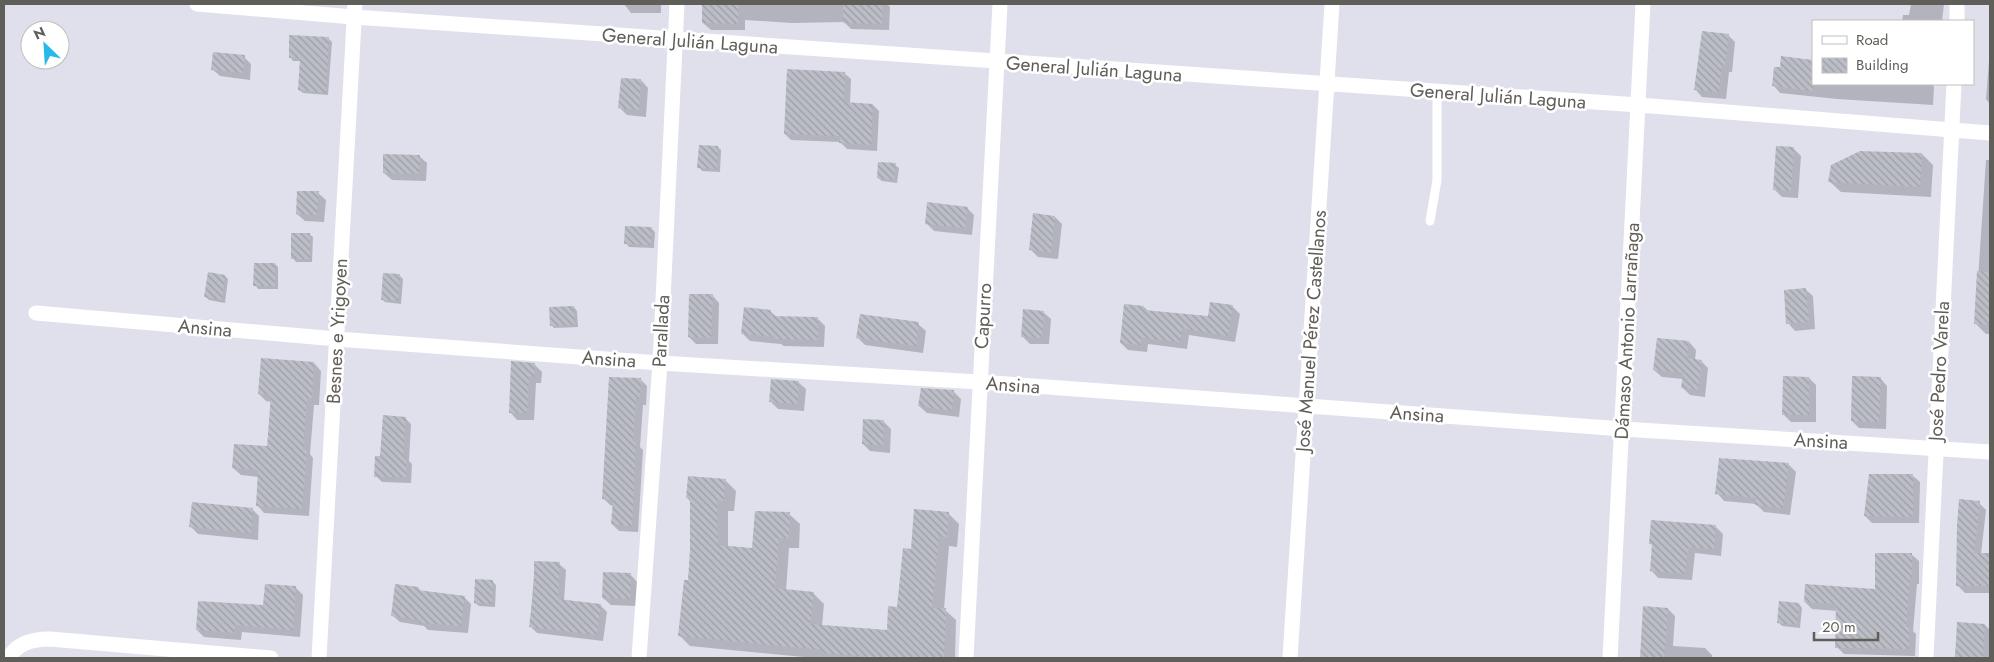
<svg xmlns="http://www.w3.org/2000/svg" width="1994" height="662" viewBox="0 0 1994 662" font-family="Jost,sans-serif">
	<style>
		.shadow { fill: #0003 }
		.building { fill: url(#building-back-hatch) }
		.lines { fill: none; stroke-linecap: round; stroke-linejoin: round }
		.lane { stroke: #fff; stroke-width: 9 }
		.street { stroke: #fff; stroke-width: 15 }
		.labels { text-anchor: middle; dominant-baseline: central; stroke-width: 5; stroke-linejoin: round; paint-order: stroke }
		.street-label { font-size: 19px; fill: #605e58; stroke: #fff }
	</style>
	<defs>
		<pattern id="building-back-hatch" width="6" height="6" patternUnits="userSpaceOnUse" patternTransform="scale(1.25)"><rect width="6" height="6" fill="#bbbec6"/><path d="M-1 5l2 2M0 0l6 6M5-1l2 2" fill="none" stroke="#9b9ea4"/></pattern>
	</defs>
	<rect width="100%" height="100%" fill="#dfe0eb"/>
	<path class="shadow" d="M624,4H661V13H631Z
		M704,4H887L890,7L889,30L851,29L844,22L792,23L745,20V30H711L703,23Z
		M1911,4H1944L1942,21H1902L1903,15H1909Z
		M1728,35L1735,42L1732,72H1729L1726,99L1702,97L1695,89Z
		M328,38L332,42L328,95L303,93L299,90L301,61H293L290,57Z
		M244,57L251,64L250,80L220,76L212,69Z
		M1989,61H1990V104L1986,99Z
		M844,73L851,79L850,104L873,105L879,111L877,151L847,149L840,142L791,140L785,134Z
		M641,80L648,88L646,117L627,115L620,108Z
		M1813,84H1932L1934,87L1933,105L1837,99L1780,93L1773,85Z
		M718,147L721,150L720,172L702,171L699,167Z
		M1793,148L1801,156L1798,198L1782,197L1774,189Z
		M1922,154L1933,165L1931,197L1841,192L1830,182Z
		M419,156L427,163L426,181L392,180L384,173Z
		M1986,160H1990V334H1986L1975,323Z
		M895,165L899,168L897,183L882,181L878,178Z
		M318,193L326,200L324,222L305,221L297,214Z
		M967,208L974,215L972,235L934,231L926,223Z
		M1055,217L1062,224L1058,259L1038,257L1030,249Z
		M652,229L655,232L654,248L629,247L626,243Z
		M309,234L313,237L312,262H296L293,258Z
		M275,264L278,267V289H258L255,285Z
		M399,275L403,279L401,304L385,302L382,299Z
		M225,276L228,279L225,303L209,300L206,297Z
		M1805,289L1813,296L1815,329L1795,331L1788,323Z
		M712,295L719,303L718,344H696L689,337Z
		M1211,303L1233,307L1240,314L1235,342L1189,335L1187,349L1148,344L1147,352L1128,350L1121,343L1144,307L1148,311L1209,318Z
		M574,307L577,311L578,327L554,328L551,325Z
		M770,311L777,317L817,318L825,326L824,347L784,346L781,344L750,341L742,333Z
		M1043,312L1051,319L1049,344H1030L1022,336Z
		M918,324L926,331L923,353L865,345L858,338Z
		M1689,342L1696,350L1695,360L1701,361L1708,368L1705,397L1690,395L1683,388V379L1662,377L1654,370Z
		M262,359L314,363L321,371L319,405H314L310,454L313,458L309,516L264,513L257,505L259,477L241,475L233,468L269,448L272,402L266,401L259,394Z
		M534,364L542,372L541,383H536L534,420H517L510,412Z
		M1809,378L1816,385V422H1791L1784,415Z
		M1880,378L1887,386L1886,429L1859,428L1852,421Z
		M641,380L647,386L646,405H643L640,447L643,450L638,532L619,531L612,524L613,506L610,505L604,499Z
		M798,382L806,389L804,411L778,409L770,401Z
		M954,392L961,399L959,417L927,413L919,406Z
		M405,418L411,424L409,461L412,464L411,483L382,482L376,476L381,457Z
		M884,422L891,429L890,453L870,451L863,444Z
		M1788,464L1796,472L1790,515L1764,512L1756,504L1724,501L1717,493Z
		M1913,476L1920,482L1919,523H1872L1865,516Z
		M725,480L736,491L734,511H728V548L753,549L789,514L800,524L799,548H789L786,591L813,593L824,604L822,626L888,631L899,608L912,550L948,513L959,524L957,547L949,546L944,609L956,620L955,658H814L690,646L679,635L689,582L691,550V502L687,498Z
		M1979,503L1986,510L1981,554H1990V593H1965L1958,586Z
		M252,509L259,516L258,540L198,534L191,527Z
		M1715,526L1723,534L1721,556L1695,553L1692,580L1658,578L1651,570L1653,546L1650,543Z
		M1911,554L1919,561V584H1917L1913,631L1916,634L1915,656L1844,654L1837,647L1838,611L1812,609L1805,602L1877,590Z
		M535,562L559,564L566,570L564,601L600,605L607,612L603,641L537,633L530,626Z
		M630,574L637,582V606L611,605L603,598Z
		M492,581L496,585L495,607L479,606L475,603Z
		M295,587L303,595L300,637L242,632L241,640L204,637L197,630L264,607Z
		M418,588L422,592L464,597L471,604L468,633L428,630L424,626L400,622L392,615Z
		M1799,604L1802,608L1800,628L1782,626L1778,622Z
		M1644,607L1668,609L1675,616L1673,646L1705,648L1712,655V658H1642Z
		M1958,624L1985,625L1990,630V658H1955Z"/>
	<path class="building" d="M702,4H739L738,24L702,23Z
		M843,4H883L882,24L843,23Z
		M1702,31L1729,34L1725,65H1722L1719,92L1694,90Z
		M289,35L329,37L326,93L298,90L300,58H289Z
		M213,52L245,55L243,73L211,70Z
		M1781,56L1813,60V91L1772,86L1774,67H1780Z
		M787,69L845,72L844,102L873,104L871,145L839,143L840,136L784,134Z
		M621,78L641,79L639,110L618,108Z
		M699,145L718,146L717,169L697,168Z
		M1776,146L1794,147L1791,191L1773,190Z
		M1860,151L1922,153L1920,187L1828,182L1831,165Z
		M383,154L420,155L419,174L383,173Z
		M878,162L896,163L894,180L877,178Z
		M297,191H319L317,215L296,214Z
		M927,202L968,207L965,228L925,224Z
		M1033,213L1055,216L1051,252L1029,250Z
		M625,226L652,227L651,245L624,244Z
		M291,233H310V259H291Z
		M254,263H275V286H253Z
		M1977,271L1990,272V325L1974,324Z
		M208,272L225,275L222,300L204,297Z
		M383,273L400,274L398,301L381,300Z
		M1806,288L1809,322L1786,324L1784,290Z
		M689,294H713L711,338L688,337Z
		M1210,302L1233,305L1228,336L1182,328L1180,342L1141,338L1140,345L1120,343L1124,304L1144,306V310L1208,316Z
		M574,306L575,325L550,326L549,307Z
		M744,307L771,310L770,316L818,317V340L775,339V337L741,334Z
		M1023,309L1044,311L1042,338L1021,337Z
		M860,314L919,322L916,346L856,338Z
		M1657,338L1689,341L1687,358L1702,360L1698,390L1681,388L1683,373L1653,370Z
		M261,358L314,362L312,398H307L303,449H307L302,509L256,506L258,470L232,468L234,444L267,446L271,395L258,394Z
		M511,361L535,363L534,377L529,376L527,413H509Z
		M1783,376L1809,377V415H1782Z
		M1852,376L1881,377L1879,422L1851,421Z
		M609,377L641,378L640,399H636L633,442H636L632,526L611,524L613,500L602,499Z
		M771,379L799,381L797,404L769,402Z
		M921,388L954,390L952,411L918,406Z
		M383,415L406,417L403,456H406V477H374L375,456H380Z
		M863,419L884,420L883,446L862,444Z
		M1719,458L1789,463L1783,508L1755,505L1756,498L1715,494Z
		M1869,474H1913V517L1864,516Z
		M688,476L726,479L724,501L717,500L718,545L752,548L755,511L790,512L789,538H779L775,588L814,592L810,624L887,630L888,606L897,607L903,548L911,549L914,509L949,512L947,537L939,536L932,608H946L944,658H878L822,653V650L678,636L684,580H688L690,550V498H686Z
		M1959,499L1980,501L1974,553H1990V586H1956L1957,525Z
		M192,502L253,508L251,533L189,527Z
		M1651,520L1716,525L1714,549L1688,547L1685,574L1650,571L1652,544H1649Z
		M1875,553H1912V577H1910L1906,625H1909V649L1835,648L1836,604L1804,602L1805,584L1875,589Z
		M534,561L560,562L558,599L601,604L597,635L529,627L534,587Z
		M603,572L631,573L630,599L602,598Z
		M475,579L493,580L492,604L474,603Z
		M265,584L296,586L293,630L235,625L234,633L196,630L198,601L263,605Z
		M395,584L419,587L418,590L465,596L461,626L419,623L420,620L391,616Z
		M1779,601L1799,603L1797,625L1777,623Z
		M1643,606L1668,608L1664,658H1640Z
		M1957,622L1985,624L1983,658H1955Z"/>
	<g class="lines">
		<path class="lane" d="M1430,221L1437,180V92"/>
		<path class="street" d="M197,4L354,17L1639,105L1990,133
			M1957,21V4
			M36,313L337,339L660,363L979,382L1623,429L1990,452
			M9,658C17,642 34,639 50,639L271,658
			M319,658L355,4
			M639,658L660,363L677,4
			M966,658L1000,4
			M1290,658L1332,4
			M1610,658L1643,4
			M1926,658L1954,84"/>
	</g>
	<g class="labels">
		<g class="street-label">
			<text transform="translate(690 41) rotate(4)">General Julián Laguna</text>
			<text transform="translate(1094 69) rotate(4)">General Julián Laguna</text>
			<text transform="translate(1498 96) rotate(4)">General Julián Laguna</text>
			<text transform="translate(983 316) rotate(-87)">Capurro</text>
			<text transform="translate(205 328) rotate(5)">Ansina</text>
			<text transform="translate(337 331) rotate(-87)">Besnes e Yrigoyen</text>
			<text transform="translate(661 331) rotate(-87)">Parallada</text>
			<text transform="translate(1311 331) rotate(-86)">José Manuel Pérez Castellanos</text>
			<text transform="translate(1627 331) rotate(-87)">Dámaso Antonio Larrañaga</text>
			<text transform="translate(609 359) rotate(4)">Ansina</text>
			<text transform="translate(1939 371) rotate(-87)">José Pedro Varela</text>
			<text transform="translate(1013 385) rotate(4)">Ansina</text>
			<text transform="translate(1417 414) rotate(4)">Ansina</text>
			<text transform="translate(1821 441) rotate(3)">Ansina</text>
		</g>
	</g>
	<rect width="1994" height="662" fill="none" stroke="#605e58" stroke-width="10"/>
	<rect x="1812" y="20" width="162" height="65" fill="#ffffff" stroke="#bfbfbc"/>
	<rect x="1822" y="36" width="25" height="8" fill="#ffffff" stroke="#bfbfbc"/>
	<text x="1856" y="45" font-size="15" fill="#605e58">Road</text>
	<rect x="1822" y="58" width="25" height="15" fill="url(#building-back-hatch)" stroke="#bfbfbc"/>
	<text x="1856" y="70" font-size="15" fill="#605e58">Building</text>
	<g transform="translate(45 45) rotate(335)"><circle r="24" fill="#ffffff" stroke="#bfbfbc"/>
	<path d="M0-4L9 19L0 12L-9 19Z" fill="#29b9e8"/>
	<text y="-8" font-size="14" font-weight="bold" text-anchor="middle" fill="#605e58">N</text>
	</g>
	<path d="M1814 632v8h64v-8" fill="none" stroke="#605e58" stroke-width="2.5"/>
	<text x="1822" y="632" font-size="15" fill="#605e58" stroke="#ffffff" stroke-width="4" paint-order="stroke">20 m</text>
</svg>
